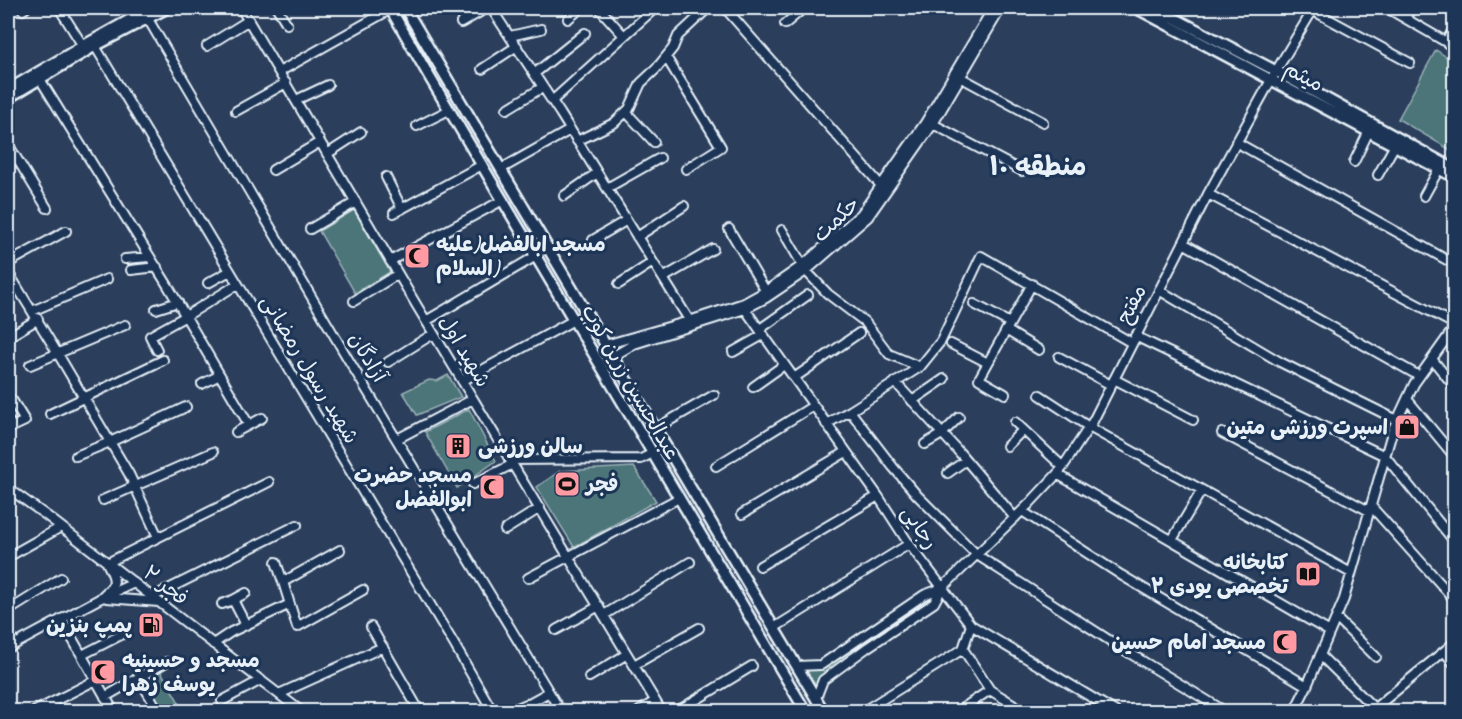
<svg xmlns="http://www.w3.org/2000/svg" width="1462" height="719" viewBox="0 0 1462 719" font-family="Caveat,'Playpen Sans Arabic',sans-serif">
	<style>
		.green { fill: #4b7478; stroke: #9ab2b8; stroke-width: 1.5 }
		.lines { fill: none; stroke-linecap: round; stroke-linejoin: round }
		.minor-casing { stroke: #e8f1f8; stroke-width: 12 }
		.major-casing { stroke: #e8f1f8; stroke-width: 14 }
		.minor { stroke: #1d3557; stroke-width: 8 }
		.major { stroke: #1d3557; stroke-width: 9 }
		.labels { text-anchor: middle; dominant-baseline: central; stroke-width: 6; stroke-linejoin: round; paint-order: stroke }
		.street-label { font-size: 21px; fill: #e8f1f8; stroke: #1d3557 }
		.poi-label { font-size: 21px; font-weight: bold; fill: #e8f1f8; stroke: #1d3557; text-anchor: end }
		.district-label { font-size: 27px; font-weight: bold; fill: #e8f1f8; stroke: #1d3557 }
	</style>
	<rect width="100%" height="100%" fill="#2b3e5c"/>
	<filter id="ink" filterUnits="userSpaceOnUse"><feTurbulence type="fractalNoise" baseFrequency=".0167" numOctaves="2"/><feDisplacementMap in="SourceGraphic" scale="12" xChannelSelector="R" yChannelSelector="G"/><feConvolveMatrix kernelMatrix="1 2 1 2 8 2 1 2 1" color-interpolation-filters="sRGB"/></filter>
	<g filter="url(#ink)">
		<path class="green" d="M1436,50L1454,62V146L1452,151L1398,119Z
			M354,210L390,272L355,293L319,231Z
			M448,375L461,397L417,415L403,392L429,380L437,381Z
			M469,409L496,461L457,488L425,432Z
			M634,467L656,501L574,547L537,487L560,471Z
			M936,592L933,601L821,676L814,689L805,669L821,668L927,597Z
			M160,670L184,711H162L144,679Z"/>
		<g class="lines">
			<g class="minor-casing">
				<path id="minor" d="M59,8L83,46
					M241,8L417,306L662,712
					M277,8L287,24
					M491,8L560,113L691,323
					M599,8L624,36
					M725,8L884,189
					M1387,8L1446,42L1454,49
					M23,10L26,8
					M1312,10L1410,63
					M1405,18L1411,8
					M148,19L348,359L561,712
					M568,19L581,8
					M461,23L487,8
					M785,24L804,8
					M8,27V26
					M510,36L541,29
					M1446,42L1453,30
					M95,46L454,644L493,712
					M207,46L249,20
					M666,57L721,147L686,169
					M482,69L517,46
					M279,72L391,9
					M534,74L585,33
					M960,77L1043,122
					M40,79L168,286L249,425
					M296,100L328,85
					M552,101L654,9
					M507,109L543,87
					M236,111L286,83
					M626,112L654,142
					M933,124L1022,171
					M417,126L449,110
					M577,141L614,123L629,109L641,83L656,69L673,48L678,36L708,8
					M1236,142L1454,264
					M8,144L47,208
					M327,154L361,132
					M1354,162L1369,131
					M501,169L570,130
					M273,170L320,142
					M1378,175L1395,145
					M386,177L402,209
					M607,188L660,158
					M1208,194L1454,324
					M564,196L597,173
					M1424,196L1439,169
					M394,213L482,165
					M310,229L356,202
					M729,229L768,295
					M782,230L806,271L828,294L865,322L889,354L920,367
					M637,237L684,206
					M593,240L627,220
					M1183,243L1419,376
					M125,259L150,257
					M390,261L503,200
					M8,263L66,231
					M131,270L157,267
					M8,272L58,354L129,474L158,537
					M663,278L713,249
					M208,283L230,271
					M619,284L653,262
					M1159,290L1280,362L1397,420
					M354,301L398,274
					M974,304L1010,323
					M156,309L178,302
					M745,309L878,496L909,544L971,625L1116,712
					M32,311L107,279
					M426,321L536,256
					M760,329L808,295
					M1006,330L1039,350
					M1135,336L1385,456L1454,541
					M8,337L38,319
					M951,344L988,363
					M605,345L689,321L744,303L766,291L803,265L861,214L925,123L993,8
					M157,350L150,336L186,316L238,284
					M733,352L763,335
					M612,357L634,344L745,309L766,298L806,271L868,217L933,124L1001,8
					M1059,357L1111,385
					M1432,359L1454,386
					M388,362L433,334
					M30,365L125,325
					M794,378L859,333
					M1114,379L1193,420
					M462,381L574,320
					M895,382L960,453L1015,518
					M202,384L220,375
					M753,387L784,365
					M1005,394L979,379L1032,284
					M1040,395L1089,427L1351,573
					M1407,399L1454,456
					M912,401L944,379
					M8,403L12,400L25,421L12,427L8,420
					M850,411L893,467L917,495L977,555L1126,651L1226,712
					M50,414L163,360
					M1015,422L1063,467
					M826,424L850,411L920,367L941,341L981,256L1132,343
					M655,429L714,395
					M236,432L262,418
					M1222,433L1369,511
					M397,439L473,399
					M925,444L942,434L959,417
					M1007,446L1023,430
					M76,456L110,442L186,407
					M510,460L641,459L653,453
					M716,466L813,406
					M948,473L966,460
					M1057,474L1330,632
					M473,484L513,464
					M8,488L47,516L302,712
					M103,500L213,452
					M1371,506L1454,599
					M1022,511L1121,575L1307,686
					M742,514L846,452
					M505,530L540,508
					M1172,540L1202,490
					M340,550L283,582L297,627L363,590
					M8,557L61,527
					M276,562L283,582
					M760,566L878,496
					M528,578L679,498
					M942,588L1029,504L1060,471L1093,421L1208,194L1276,71L1314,8
					M152,597L297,525
					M107,598L159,602
					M99,599C116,583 118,584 107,563L269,482
					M233,600L246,625
					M222,604L233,600L246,593
					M8,611L61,578
					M604,615L690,562
					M1336,618L1376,657
					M61,619L114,712
					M371,627L420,712
					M774,628L909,544
					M556,630L599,606
					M8,631L15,644
					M213,644L231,632L290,604
					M8,648L99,599L134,583
					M963,649L990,690L1026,712
					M1445,652L1454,664
					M82,655L121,635
					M1320,655L1374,708
					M634,665L699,628
					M797,666L821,665L924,595L942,588L934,603L868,647L823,680L816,698
					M589,677L627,654
					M139,678L159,712
					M279,694L383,647
					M105,697L166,662
					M222,701L261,680
					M33,712L96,680
					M191,712L193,710
					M508,712L529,703L549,692
					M638,712L655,701
					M676,712L752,666
					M862,712L963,649L971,625
					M957,712L990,690
					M1294,712L1307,686L1344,599L1393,429L1414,384L1454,328
					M1370,712L1454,643"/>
			</g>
			<g class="major-casing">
				<path id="major" d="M390,8L429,76L806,712
					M405,8L824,712
					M1136,8L1454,177
					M1155,8L1276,71L1454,169
					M8,90L83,46L151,8
					M8,98L95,46L167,8"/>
			</g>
			<use href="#minor" class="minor"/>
			<use href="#major" class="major"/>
		</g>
	</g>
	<defs>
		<g id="mosque-square" transform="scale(1.35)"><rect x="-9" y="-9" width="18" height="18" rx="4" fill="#ff9aa2" stroke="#1d3557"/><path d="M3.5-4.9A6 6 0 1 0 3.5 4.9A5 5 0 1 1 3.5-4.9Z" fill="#111"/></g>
		<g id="shop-square" transform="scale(1.35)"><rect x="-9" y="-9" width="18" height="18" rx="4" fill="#ff9aa2" stroke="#1d3557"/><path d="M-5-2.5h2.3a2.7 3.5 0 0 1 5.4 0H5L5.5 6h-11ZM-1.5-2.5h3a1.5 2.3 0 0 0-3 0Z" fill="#111"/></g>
		<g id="building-square" transform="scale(1.35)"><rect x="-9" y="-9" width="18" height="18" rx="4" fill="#ff9aa2" stroke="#1d3557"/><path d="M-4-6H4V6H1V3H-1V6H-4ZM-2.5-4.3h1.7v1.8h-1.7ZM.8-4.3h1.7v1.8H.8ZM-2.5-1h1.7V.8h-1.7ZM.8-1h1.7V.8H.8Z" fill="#111"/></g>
		<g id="stadium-square" transform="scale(1.35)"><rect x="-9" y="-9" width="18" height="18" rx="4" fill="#ff9aa2" stroke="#1d3557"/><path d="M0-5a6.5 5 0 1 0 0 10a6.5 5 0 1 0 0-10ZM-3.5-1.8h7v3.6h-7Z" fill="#111"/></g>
		<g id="library-square" transform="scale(1.35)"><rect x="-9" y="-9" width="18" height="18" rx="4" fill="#ff9aa2" stroke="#1d3557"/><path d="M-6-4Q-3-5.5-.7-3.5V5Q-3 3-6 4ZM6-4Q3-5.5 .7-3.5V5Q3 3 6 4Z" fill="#111"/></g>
		<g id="fuel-square" transform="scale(1.35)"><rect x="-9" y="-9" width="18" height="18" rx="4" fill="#ff9aa2" stroke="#1d3557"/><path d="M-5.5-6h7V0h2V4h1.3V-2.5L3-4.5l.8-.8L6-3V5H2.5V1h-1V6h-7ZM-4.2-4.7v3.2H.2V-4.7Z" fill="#111"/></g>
	</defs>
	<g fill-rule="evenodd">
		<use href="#mosque-square" x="417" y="256"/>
		<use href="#shop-square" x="1407" y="427"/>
		<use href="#building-square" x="458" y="446"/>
		<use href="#stadium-square" x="567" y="484"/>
		<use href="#mosque-square" x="492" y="487"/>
		<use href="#library-square" x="1308" y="574"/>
		<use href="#fuel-square" x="151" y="625"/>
		<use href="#mosque-square" x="1285" y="642"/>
		<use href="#mosque-square" x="103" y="672"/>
	</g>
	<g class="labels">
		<g class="street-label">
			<text transform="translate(1304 76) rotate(28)">میثم</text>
			<text transform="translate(836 219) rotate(-44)">حکمت</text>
			<text transform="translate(1131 304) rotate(-63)">مفتح</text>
			<text transform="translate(465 351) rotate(59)">شهید اول</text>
			<text transform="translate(368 357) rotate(59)">آزادگان</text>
			<text transform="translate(310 369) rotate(59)">شهید رسول رمضانی</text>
			<text transform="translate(631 382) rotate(60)">عبدالحسین زرین کوب</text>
			<text transform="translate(920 527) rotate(55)">رجایی</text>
			<text transform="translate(166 585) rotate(38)">فجر ۲</text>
		</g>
		<g class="poi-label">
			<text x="436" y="244" text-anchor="start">مسجد ابالفضل(علیه<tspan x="436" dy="24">السلام)</tspan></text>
			<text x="1388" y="427">اسپرت ورزشی متین</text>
			<text x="478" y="446" text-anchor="start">سالن ورزشی</text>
			<text x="472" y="475">مسجد حضرت<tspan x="472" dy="24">ابوالفضل</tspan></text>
			<text x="586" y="484" text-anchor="start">فجر</text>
			<text x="1288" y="562">کتابخانه<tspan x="1288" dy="24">تخصصی یودی ۲</tspan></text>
			<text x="132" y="625">پمپ بنزین</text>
			<text x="1266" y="642">مسجد امام حسین</text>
			<text x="122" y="660" text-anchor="start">مسجد و حسینیه<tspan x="122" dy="24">یوسف زهرا</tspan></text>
		</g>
		<g class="district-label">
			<text x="1038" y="166">منطقه ۱۰</text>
		</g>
	</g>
	<rect width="1462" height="719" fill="none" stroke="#1d3557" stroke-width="30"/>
	<rect x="15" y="15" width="1432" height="689" fill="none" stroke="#e8f1f8" stroke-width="2" filter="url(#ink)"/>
</svg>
